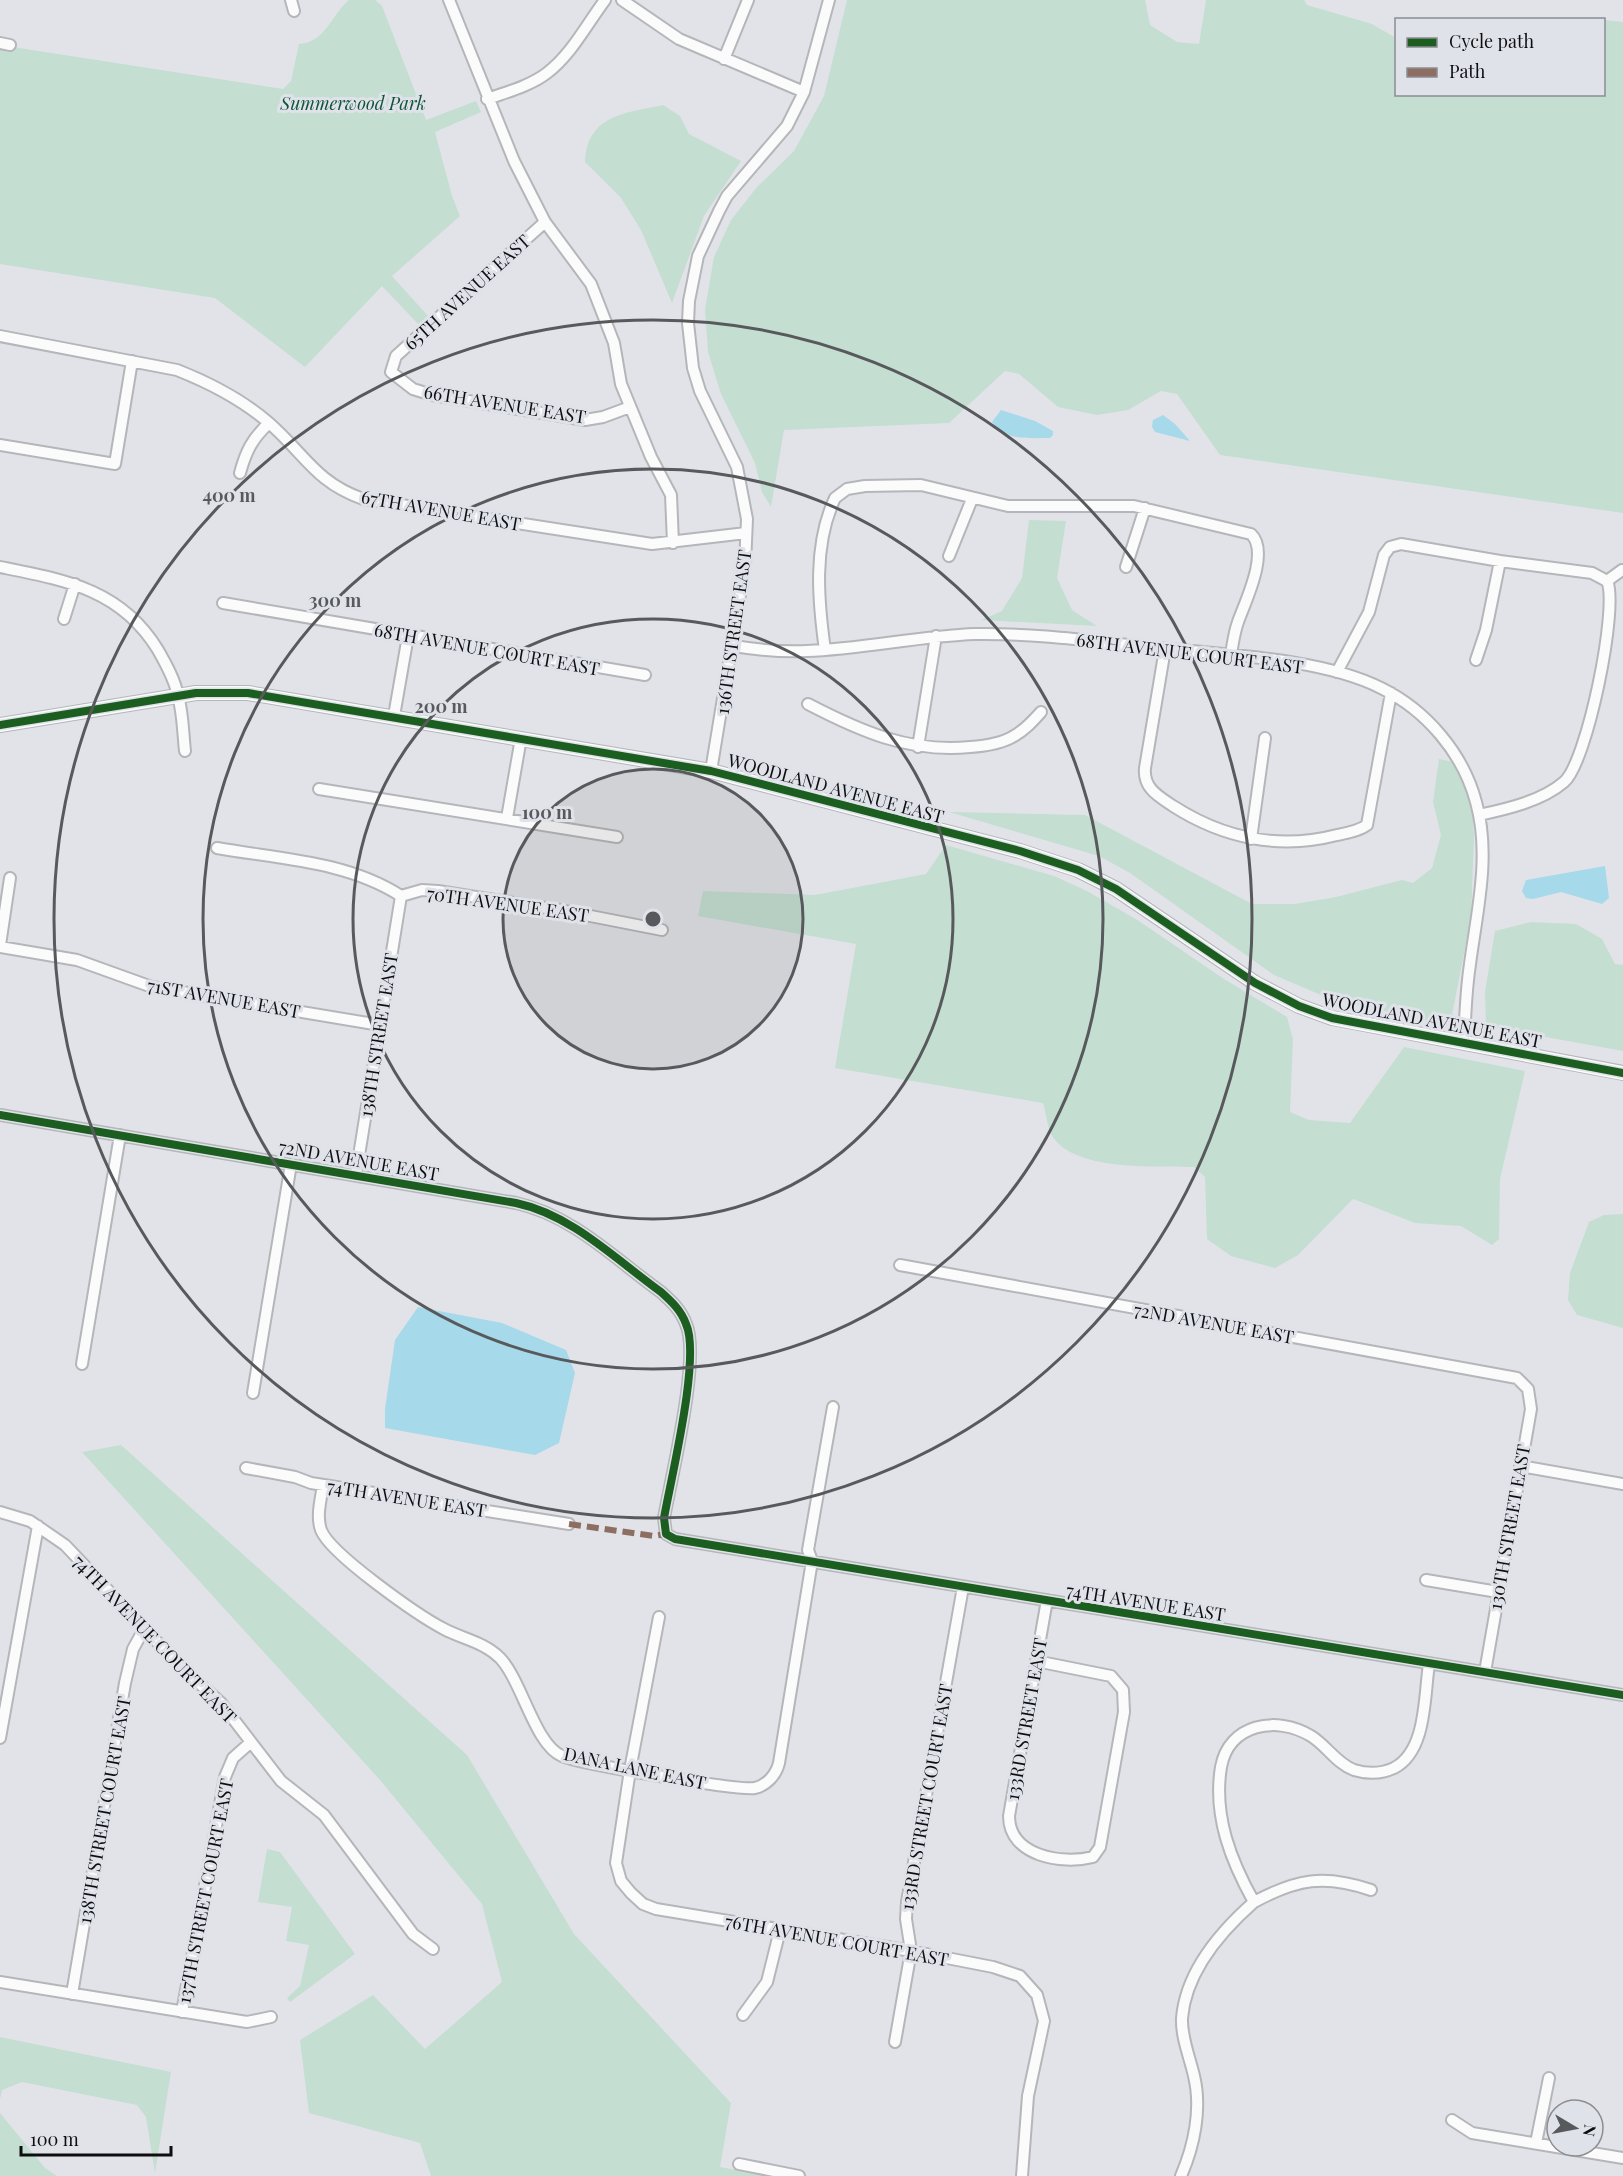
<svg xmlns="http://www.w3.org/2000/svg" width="1623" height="2176" viewBox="0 0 1623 2176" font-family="'Playfair Display',serif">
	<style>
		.green { fill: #c4ded1 }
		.water { fill: #a6d9e9 }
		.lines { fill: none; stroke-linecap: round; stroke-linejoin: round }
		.street-casing { stroke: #b5b6b9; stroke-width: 14 }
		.secondary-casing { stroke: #b5b6b9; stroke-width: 16 }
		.street { stroke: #fbfbfc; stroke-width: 10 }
		.secondary { stroke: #fbfbfc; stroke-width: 14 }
		.quiet { stroke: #8d6e63; stroke-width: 6; stroke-dasharray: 12 6; stroke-linecap: butt }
		.cycleway-casing { stroke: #e0e2ea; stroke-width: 11 }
		.cycleway { stroke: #1b5e20; stroke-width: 8 }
		.ring { fill: none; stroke: #58595c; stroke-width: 3 }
		.labels { text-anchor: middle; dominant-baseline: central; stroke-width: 6; stroke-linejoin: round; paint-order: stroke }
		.park-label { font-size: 18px; font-style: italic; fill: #0e5536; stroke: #e0e2ea }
		.street-label { font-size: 18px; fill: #0e0e11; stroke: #e0e2ea }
		.centre { fill: #58595c; stroke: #e0e2ea; stroke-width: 3 }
		.ring-label { font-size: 18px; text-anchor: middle; font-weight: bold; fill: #58595c; stroke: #e0e2ea; stroke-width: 6; stroke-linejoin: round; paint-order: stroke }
	</style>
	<rect width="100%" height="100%" fill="#e2e3e8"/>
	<path class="green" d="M349,0H375L382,6L426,120L476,101L481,112L435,132L452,196L460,216L392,276L428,316L419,325L382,286L305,367L215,298L0,264V45L283,89L291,81L299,44C326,42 331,15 349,0Z
		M847,0H1145L1150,25L1177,42L1199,44L1206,0H1304L1307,5L1372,24L1396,38V94H1604V20L1623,22V513L1220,455L1177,394L1161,391L1128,410L1097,415L1058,407L1019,374L1005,371L949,423L784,430L771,507L762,492L755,463L721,394L708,352L705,309L714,257L731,220L757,187L794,151L824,96Z
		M663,105L680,116L689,134L741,161L704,216L672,303L641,230L621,198L585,162C587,115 625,113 663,105Z
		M1029,520L1066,521L1057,578L1072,610L1097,626L981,620L1002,611L1022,578Z
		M1439,759L1453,762L1472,802L1474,837L1471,917L1450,1026L1328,998L1274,975L1130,873L1099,856L949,812L1085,815L1252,904H1295L1336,897L1402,880L1413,883L1432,868L1441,835L1433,802Z
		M946,845L1054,876L1087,891L1139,921L1224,979L1287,1017L1293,1039L1290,1112L1309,1120L1350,1123L1404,1047L1525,1071L1500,1179L1499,1239L1492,1245L1461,1226L1415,1223L1353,1199L1298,1255L1275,1268L1231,1256L1207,1239L1205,1177L1194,1167C1158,1166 1071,1172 1051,1134C1047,1125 1046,1112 1043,1103L835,1068L856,944L698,916L703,891L815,895L926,874Z
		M1531,922L1576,924L1602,939L1615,964L1623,965V1051L1486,1026L1485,992L1495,931Z
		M1604,1215L1623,1214V1328L1577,1315L1568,1300L1570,1273L1589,1222Z
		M121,1445L467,1755L574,1934L731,2103L720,2167L768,2176H431L420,2143L309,2113L300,2040L373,1995L425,2049L502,1982L482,1904L380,1780L82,1452Z
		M267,1849L280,1852L355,1954L290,2002L287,1998L300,1986L309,1945L286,1941L292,1907L258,1902Z
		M0,2037L171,2072L155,2173L146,2117L137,2105L22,2082L2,2090L0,2099Z
		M0,2113L45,2168L57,2176H0Z"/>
	<path class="water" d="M1001,410L1035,421L1053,431V435L1050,438C1029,438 1005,441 992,422Z
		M1163,415L1175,424L1190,441L1155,432L1152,427L1153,420Z
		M1605,866L1609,898L1602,904L1561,892L1533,899L1526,898L1522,891L1526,880Z
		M418,1307L502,1323L566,1350L575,1373L559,1443L535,1455L385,1428V1409L395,1340Z"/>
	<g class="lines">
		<g class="street-casing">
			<path id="street" d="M291,0L294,11
				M449,0L514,161L545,222L591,284L614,343L621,384L651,457L671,495L673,543
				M622,0L679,39L804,92
				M0,43L10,45
				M724,59L748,0
				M487,99C507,92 530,86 547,73C571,55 587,24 605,0
				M545,222L396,356L391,372L413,389L432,395L585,420L603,417L630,407
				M0,336L177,370C210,383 241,399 268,422C305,454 315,482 363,499L652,544L746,533
				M0,445L115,464L132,361
				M240,473C246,451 252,439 269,423
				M949,556L972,499
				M0,567C65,580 121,589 158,650C166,664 175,680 178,696C183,713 183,733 185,751
				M1126,567L1145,508
				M1607,581L1622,570
				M223,603L645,675
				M64,619L75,584
				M734,646C758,650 782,652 807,651C863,649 919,636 975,634C1036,633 1098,642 1159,648C1225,655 1322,658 1381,688C1426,710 1463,753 1476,802C1491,855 1477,911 1470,964C1466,990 1465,1016 1464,1043
				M1165,649L1145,768C1143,788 1158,796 1173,806C1223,838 1279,850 1337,835C1347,833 1359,831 1367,825L1391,693
				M825,650C818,600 813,545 835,498L847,489L865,486L921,485L1008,506H1134L1251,534C1270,552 1245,602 1238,622C1234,633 1233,643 1231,654
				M1476,660L1486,630L1500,561
				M1337,672L1369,612L1384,555L1390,547L1401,544L1500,561L1592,573L1607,581
				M808,704C860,731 909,753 970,747C985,746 1001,744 1014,736C1025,730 1033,721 1041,712
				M394,716L408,636
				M918,747L936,636
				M711,771L745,565L747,519L737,467L700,391L693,368L688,323L689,301L698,256L719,211L727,196L787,126L804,92L829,0
				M319,789L617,837
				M1479,815C1507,809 1542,801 1564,782C1587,763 1619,606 1607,581
				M507,818L521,738
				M1251,839L1265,738
				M217,848C279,859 347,861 401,896
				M401,896L422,890L438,891L565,911L662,930
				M0,945L10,878
				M0,947L77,960L152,987L380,1025
				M0,1115L516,1203C572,1215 615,1259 661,1292C671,1301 681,1310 686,1324C701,1357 671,1478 664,1518L666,1534L675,1539L1623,1695
				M356,1174L401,896
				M900,1265L1517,1378L1528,1389L1531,1409L1485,1672
				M82,1364L120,1135
				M253,1393L291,1164
				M1520,1466L1623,1484
				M246,1468L295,1477L311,1483L569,1524
				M323,1485C321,1499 316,1516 321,1530C330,1554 419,1616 444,1629C463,1639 484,1642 500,1658C522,1681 535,1745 562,1756C581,1764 739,1791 755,1788C767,1785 776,1775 779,1763L812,1561L808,1550L833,1407
				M0,1512L30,1521L65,1545L180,1666L221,1703L281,1781L324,1815L413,1934L433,1949
				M1426,1580L1498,1592
				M659,1617L630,1770L616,1863L621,1881L631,1893L643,1904L656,1909L911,1951L993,1967L1020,1976L1037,1995L1044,2021L1028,2096L1022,2176
				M1036,1661L1111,1676L1123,1690L1124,1712L1100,1847L1093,1857C1062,1865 1009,1856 1009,1816L1047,1600
				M0,1738L38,1526
				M1254,1902C1297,1879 1324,1874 1371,1890
				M0,1982L247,2022L271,2017
				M72,1994L125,1683L133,1649L144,1629
				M182,2012L225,1777L233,1758L251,1742
				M743,2015L767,1982L780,1930
				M895,2042L911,1951L906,1919L907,1902L963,1587
				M1452,2120L1472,2133L1623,2158
				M1536,2143L1549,2078
				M739,2164L799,2176
				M1181,2176C1194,2146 1202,2109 1194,2076C1190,2058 1181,2037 1182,2018C1186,1971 1221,1931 1254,1902C1231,1861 1213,1816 1221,1767C1229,1724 1276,1715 1311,1736C1326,1745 1337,1764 1354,1770C1367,1774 1381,1774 1394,1768C1427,1751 1424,1696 1429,1664"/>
		</g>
		<g class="secondary-casing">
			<path id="secondary" d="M0,725L196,693H248L711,771L1020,851L1078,870L1116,889L1255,983L1299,1006L1332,1018L1623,1073"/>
		</g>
		<use href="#street" class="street"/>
		<use href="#secondary" class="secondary"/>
		<path class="quiet" d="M569,1524L654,1536L666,1534"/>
		<g class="cycleway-casing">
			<path id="cycleway" d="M0,725L196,693H248L711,771L1020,851L1078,870L1116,889L1255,983L1299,1006L1332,1018L1623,1073
				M0,1115L516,1203C572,1215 615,1259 661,1292C671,1301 681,1310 686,1324C701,1357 671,1478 664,1518L666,1534L675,1539L1623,1695"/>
		</g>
		<use href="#cycleway" class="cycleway"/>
	</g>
	<circle cx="653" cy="919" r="150" fill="#58595c" fill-opacity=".12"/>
	<g class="ring">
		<circle cx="653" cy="919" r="150"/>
		<circle cx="653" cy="919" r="300"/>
		<circle cx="653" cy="919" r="450"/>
		<circle cx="653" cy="919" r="599"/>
	</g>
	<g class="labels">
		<g class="park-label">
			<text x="353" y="103">Summerwood Park</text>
		</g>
		<g class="street-label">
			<text transform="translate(467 292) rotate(-42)">65TH AVENUE EAST</text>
			<text transform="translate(505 404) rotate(9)">66TH AVENUE EAST</text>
			<text transform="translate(441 510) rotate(10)">67TH AVENUE EAST</text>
			<text transform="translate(733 632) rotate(-82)">136TH STREET EAST</text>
			<text transform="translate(487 649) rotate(10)">68TH AVENUE COURT EAST</text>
			<text transform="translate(1190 653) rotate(7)">68TH AVENUE COURT EAST</text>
			<text transform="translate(836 788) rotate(15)">WOODLAND AVENUE EAST</text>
			<text transform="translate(508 904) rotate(8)">70TH AVENUE EAST</text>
			<text transform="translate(224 998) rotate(10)">71ST AVENUE EAST</text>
			<text transform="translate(1432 1020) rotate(11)">WOODLAND AVENUE EAST</text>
			<text transform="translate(378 1035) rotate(-81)">138TH STREET EAST</text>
			<text transform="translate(359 1160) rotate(10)">72ND AVENUE EAST</text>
			<text transform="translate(1214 1323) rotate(10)">72ND AVENUE EAST</text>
			<text transform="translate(407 1498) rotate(9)">74TH AVENUE EAST</text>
			<text transform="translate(1509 1527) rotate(-80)">130TH STREET EAST</text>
			<text transform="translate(1146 1602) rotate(9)">74TH AVENUE EAST</text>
			<text transform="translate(155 1639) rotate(46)">74TH AVENUE COURT EAST</text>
			<text transform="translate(1026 1719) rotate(-80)">133RD STREET EAST</text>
			<text transform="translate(635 1768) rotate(12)">DANA LANE EAST</text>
			<text transform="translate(926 1797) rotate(-80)">133RD STREET COURT EAST</text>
			<text transform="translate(104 1810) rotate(-80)">138TH STREET COURT EAST</text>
			<text transform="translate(205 1891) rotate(-79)">137TH STREET COURT EAST</text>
			<text transform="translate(837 1940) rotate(10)">76TH AVENUE COURT EAST</text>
		</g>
	</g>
	<circle cx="653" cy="919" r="9" class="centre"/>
	<g class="ring-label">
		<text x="229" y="502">400 m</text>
		<text x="335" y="607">300 m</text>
		<text x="441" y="713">200 m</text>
		<text x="547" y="819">100 m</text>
	</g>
	<rect x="1395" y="18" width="210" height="78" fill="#e0e2ea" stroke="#8c8d93" stroke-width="1.5"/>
	<rect x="1407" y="38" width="30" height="9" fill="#1b5e20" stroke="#8c8d93" stroke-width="1.5"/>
	<text x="1449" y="48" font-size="18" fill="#0e0e11">Cycle path</text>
	<rect x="1407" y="68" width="30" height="9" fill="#8d6e63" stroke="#8c8d93" stroke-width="1.5"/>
	<text x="1449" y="78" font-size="18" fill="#0e0e11">Path</text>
	<g transform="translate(1575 2128) rotate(100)"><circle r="28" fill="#e0e2ea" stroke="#8c8d93" stroke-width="1.5"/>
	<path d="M0-4.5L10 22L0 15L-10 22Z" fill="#58595c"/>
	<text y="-9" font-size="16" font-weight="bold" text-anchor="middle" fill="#0e0e11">N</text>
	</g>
	<path d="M21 2146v9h150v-9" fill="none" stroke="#0e0e11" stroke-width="3"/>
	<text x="30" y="2146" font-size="18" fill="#0e0e11" stroke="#e0e2ea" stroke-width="4.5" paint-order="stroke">100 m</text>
</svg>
